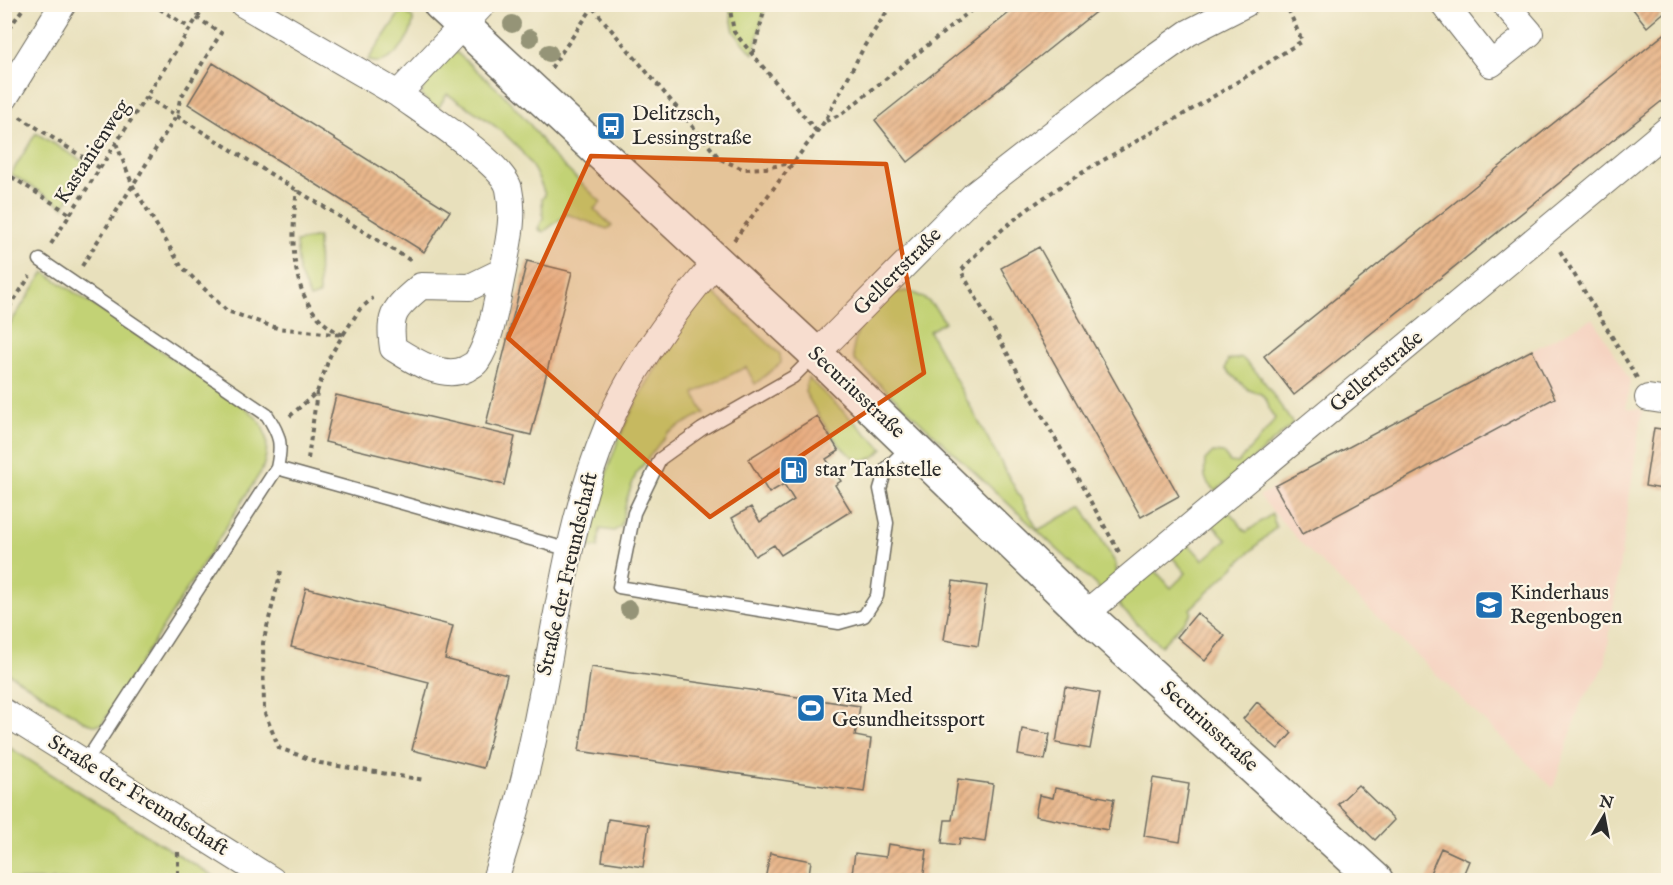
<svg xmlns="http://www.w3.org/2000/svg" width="1673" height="885" viewBox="0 0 1673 885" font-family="'IM FELL English',serif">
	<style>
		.built { fill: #f5d3c1 }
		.green { fill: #c2d275; stroke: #767e50; stroke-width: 1.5 }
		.building { fill: url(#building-hatch) }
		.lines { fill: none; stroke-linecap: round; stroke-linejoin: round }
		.lane-casing { stroke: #6d6a5e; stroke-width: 15 }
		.street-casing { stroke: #6d6a5e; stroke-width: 28 }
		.secondary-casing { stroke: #6d6a5e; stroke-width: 36 }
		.path { stroke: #6d6a5e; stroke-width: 4; stroke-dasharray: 4.5 4.5; stroke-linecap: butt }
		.lane { stroke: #fff; stroke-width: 12 }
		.street { stroke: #fff; stroke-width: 26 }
		.secondary { stroke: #fff; stroke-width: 33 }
		.tree { fill: #959477 }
		.marked { fill: #d5540f; fill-opacity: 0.2; stroke: #d5540f; stroke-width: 4.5; stroke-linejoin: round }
		.labels { text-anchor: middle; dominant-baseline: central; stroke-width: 4.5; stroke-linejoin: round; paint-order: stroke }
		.poi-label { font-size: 21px; fill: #2b2b2b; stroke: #fcf5e5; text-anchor: start }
		.street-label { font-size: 21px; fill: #2b2b2b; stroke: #fcf5e5 }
	</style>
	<defs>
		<pattern id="building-hatch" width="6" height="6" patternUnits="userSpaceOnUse" patternTransform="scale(1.5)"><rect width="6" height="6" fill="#e9b78c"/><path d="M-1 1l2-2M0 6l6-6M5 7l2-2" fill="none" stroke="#bd9573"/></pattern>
	</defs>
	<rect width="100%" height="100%" fill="#fcf5e5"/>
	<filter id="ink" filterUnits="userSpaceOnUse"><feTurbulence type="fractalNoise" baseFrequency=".0167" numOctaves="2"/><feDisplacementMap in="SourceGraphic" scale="12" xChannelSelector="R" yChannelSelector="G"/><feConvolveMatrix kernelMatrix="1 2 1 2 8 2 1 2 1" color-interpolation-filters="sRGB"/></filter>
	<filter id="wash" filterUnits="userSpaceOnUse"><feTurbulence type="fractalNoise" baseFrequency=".008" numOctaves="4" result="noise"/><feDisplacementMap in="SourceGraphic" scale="24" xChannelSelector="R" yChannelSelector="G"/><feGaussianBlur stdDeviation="1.35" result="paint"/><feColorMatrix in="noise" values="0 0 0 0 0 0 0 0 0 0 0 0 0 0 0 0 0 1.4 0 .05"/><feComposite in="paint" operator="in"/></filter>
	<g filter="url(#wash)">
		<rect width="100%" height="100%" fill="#e8e0bc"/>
		<path class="built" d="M1593,318L1630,381L1626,408L1642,410L1605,666L1581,703L1553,788L1302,544L1259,496Z"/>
		<path class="green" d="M729,5H766L753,54L734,32Z
			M403,8L413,19C413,38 388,71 368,60Z
			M456,52L502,93L529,123L551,154L601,202L594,209L612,226L607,229L567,214L543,232L538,229L543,218L542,199L545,195C528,143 490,121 447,94L437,110L422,96C422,77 438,57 456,52Z
			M36,133L89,165L64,207L11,174Z
			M318,237L319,295L310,298L299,272L296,242Z
			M44,272L242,405C267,423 272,441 262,470L102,724L94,725L87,723L5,671L4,333Z
			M907,291C927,297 934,305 945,322L929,331L1038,530L1082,506L1116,564L1117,579L1102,591L854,360L853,350L856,336L863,323L893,293Z
			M704,294H715L780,354L781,363L755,384L746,367L694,393L704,413L668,432L636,474L627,498L621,526L614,531L600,529L598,548L585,546C595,510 605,475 618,441C640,388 673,342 704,294Z
			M1242,358L1261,377L1293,424L1216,491C1203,483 1204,473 1205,460L1213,452L1223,453L1230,462L1238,463C1249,448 1267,434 1275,418L1270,411L1267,401L1261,394L1249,390L1225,369L1228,360Z
			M808,378L883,449C877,455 871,461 862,460C841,458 815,410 805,392Z
			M1227,509L1246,532L1272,514L1276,527L1190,609L1192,613L1161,646L1121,608L1119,604L1121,599L1154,569L1171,588L1186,573L1171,556L1187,542L1203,560L1227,540L1211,523Z
			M4,744L154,840L220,880H5Z"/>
		<g id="blocks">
			<path class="building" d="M1629,4H1668V9L1647,27Z
				M1019,5H1104L908,162L875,120Z
				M1668,31V96L1294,395L1264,356Z
				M213,63L450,211L424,252L188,104Z
				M1039,247L1179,496L1141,517L1001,268Z
				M527,261L572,272L531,435L486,424Z
				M1532,350L1555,398L1302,534L1275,486Z
				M336,395L515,437L504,485L325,442Z
				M817,416L839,451L826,459L841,481L835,485L851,511L781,555L774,545L755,556L732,518L751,507L760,522L794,500L784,484L769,493L748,459Z
				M1654,428L1668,430V490L1645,486Z
				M953,581L987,586L978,646L944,640Z
				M306,588L453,626L445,659L507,675L483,768L412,750L429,682L291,647Z
				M1197,613L1225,636L1205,661L1177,637Z
				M591,667L860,706L855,736L871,739L864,792L579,751Z
				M1065,687L1100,693L1090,749L1056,743Z
				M1257,702L1292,733L1278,749L1243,719Z
				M1022,729L1050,734L1045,760L1018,755Z
				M1153,778L1189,784L1180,842L1144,836Z
				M958,779L993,784L985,842L960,838L959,845L942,843L945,820H952Z
				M1358,785L1394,820L1375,840L1338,804Z
				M1055,788L1114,799L1108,830L1035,816L1039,795L1053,798Z
				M608,819L649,825L643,867L602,861Z
				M888,844L927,850L923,880H851L855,853L886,857Z
				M1441,848L1469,861L1461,880H1427Z
				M770,853L811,861L808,880H765Z"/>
		</g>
	</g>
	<g filter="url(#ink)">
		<use href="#blocks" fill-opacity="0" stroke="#6d6a5e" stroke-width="1.5"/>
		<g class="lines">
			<g class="lane-casing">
				<path id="lane" d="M40,260L267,415C281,437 282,444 277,468L85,763
					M815,355L793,377L702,429L660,459L634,513L619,587L839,623L864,616L877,596L887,523L880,489L886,469L910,445
					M277,468L570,550"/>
			</g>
			<g class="street-casing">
				<path id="street" d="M243,4L398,94L483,4
					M1444,4L1491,64L1530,33L1505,4
					M398,94C421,111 504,164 509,189C515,217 508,244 503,271L470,287L421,286C395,308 388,313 393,348C412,360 442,380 466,369C470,366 475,365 477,361C492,339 497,298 503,271
					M4,99L63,4
					M816,354L974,195L1115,85L1188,33L1245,4
					M1648,398L1668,401
					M1085,614L1668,129
					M4,712L272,880
					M495,880C506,843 519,805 527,767C554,654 562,536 607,428C630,370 675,310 716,262"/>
			</g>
			<g class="secondary-casing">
				<path id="secondary" d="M440,4L816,354L1085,614L1376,880"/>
			</g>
			<path class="path" d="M152,4L190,28
				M729,4L734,32L817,132
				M593,8L720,159L743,169L766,168L795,162
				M4,36L26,4
				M753,53L766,4
				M551,68L595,4
				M146,97L413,262
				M20,117L100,168
				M826,121L843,113L979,4
				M116,143L133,186L181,266L227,311L277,328L343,335L360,309L373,298
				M4,172L70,214
				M734,240L825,121L865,45L892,4
				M51,244L206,4
				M1560,251L1637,378
				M82,266L177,115L180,99L221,33L197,18
				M4,315L30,276
				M290,416L317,392L330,356L343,335C288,310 290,241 297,190
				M308,459L317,392
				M1119,552L961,271C1016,206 1093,166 1165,125C1212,98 1257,70 1302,41L1286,4
				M281,571L263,643L264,711L279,748L320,763L424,780
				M178,852V880"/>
			<use href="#lane" class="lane"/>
			<use href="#street" class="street"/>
			<use href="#secondary" class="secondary"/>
		</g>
		<g class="tree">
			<circle cx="512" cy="24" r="9"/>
			<circle cx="530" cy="38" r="9"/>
			<circle cx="549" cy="53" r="9"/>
			<circle cx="629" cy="609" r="9"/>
		</g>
	</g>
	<path class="marked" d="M591,156L886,164L924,373L710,517L508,338Z"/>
	<defs>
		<g id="bus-square" transform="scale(1.5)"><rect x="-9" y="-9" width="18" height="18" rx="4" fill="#1f6fb2" stroke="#fcf5e5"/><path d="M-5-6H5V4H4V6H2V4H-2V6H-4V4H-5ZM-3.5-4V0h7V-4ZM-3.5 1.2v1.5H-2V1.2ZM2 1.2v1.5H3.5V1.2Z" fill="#fff"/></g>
		<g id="fuel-square" transform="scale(1.5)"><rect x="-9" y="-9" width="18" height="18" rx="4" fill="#1f6fb2" stroke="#fcf5e5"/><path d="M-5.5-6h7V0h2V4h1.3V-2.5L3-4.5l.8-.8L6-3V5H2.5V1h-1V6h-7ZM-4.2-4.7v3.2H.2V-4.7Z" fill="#fff"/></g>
		<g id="school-square" transform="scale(1.5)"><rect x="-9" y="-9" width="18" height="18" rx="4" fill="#1f6fb2" stroke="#fcf5e5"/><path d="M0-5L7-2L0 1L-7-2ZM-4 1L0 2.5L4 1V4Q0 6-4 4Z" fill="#fff"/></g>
		<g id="stadium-square" transform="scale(1.5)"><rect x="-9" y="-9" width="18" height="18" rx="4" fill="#1f6fb2" stroke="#fcf5e5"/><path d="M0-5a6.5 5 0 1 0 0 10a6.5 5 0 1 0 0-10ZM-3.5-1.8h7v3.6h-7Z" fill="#fff"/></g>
	</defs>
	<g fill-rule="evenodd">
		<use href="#bus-square" x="611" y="126"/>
		<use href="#fuel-square" x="794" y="470"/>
		<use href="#school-square" x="1489" y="605"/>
		<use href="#stadium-square" x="811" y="708"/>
	</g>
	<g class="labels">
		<g class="poi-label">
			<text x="632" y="114">Delitzsch,<tspan x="632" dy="24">Lessingstraße</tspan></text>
			<text x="815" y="470">star Tankstelle</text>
			<text x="1510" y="593">Kinderhaus<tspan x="1510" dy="24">Regenbogen</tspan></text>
			<text x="832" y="696">Vita Med<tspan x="832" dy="24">Gesundheitssport</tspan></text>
		</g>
		<g class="street-label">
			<text transform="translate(93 152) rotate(-57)">Kastanienweg</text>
			<text transform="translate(898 272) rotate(-45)">Gellertstraße</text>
			<text transform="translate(1377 372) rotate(-40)">Gellertstraße</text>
			<text transform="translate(856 393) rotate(43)">Securiusstraße</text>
			<text transform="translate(568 574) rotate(-77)">Straße der Freundschaft</text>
			<text transform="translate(1209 727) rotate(42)">Securiusstraße</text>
			<text transform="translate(138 796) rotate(32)">Straße der Freundschaft</text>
		</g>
	</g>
	<rect width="1673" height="885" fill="none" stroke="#fcf5e5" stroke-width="24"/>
	<g transform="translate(1604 816) rotate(10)" stroke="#fcf5e5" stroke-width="4.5" paint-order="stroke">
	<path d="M0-4.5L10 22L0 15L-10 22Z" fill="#2b2b2b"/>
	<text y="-9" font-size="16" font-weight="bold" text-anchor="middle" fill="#2b2b2b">N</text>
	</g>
</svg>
